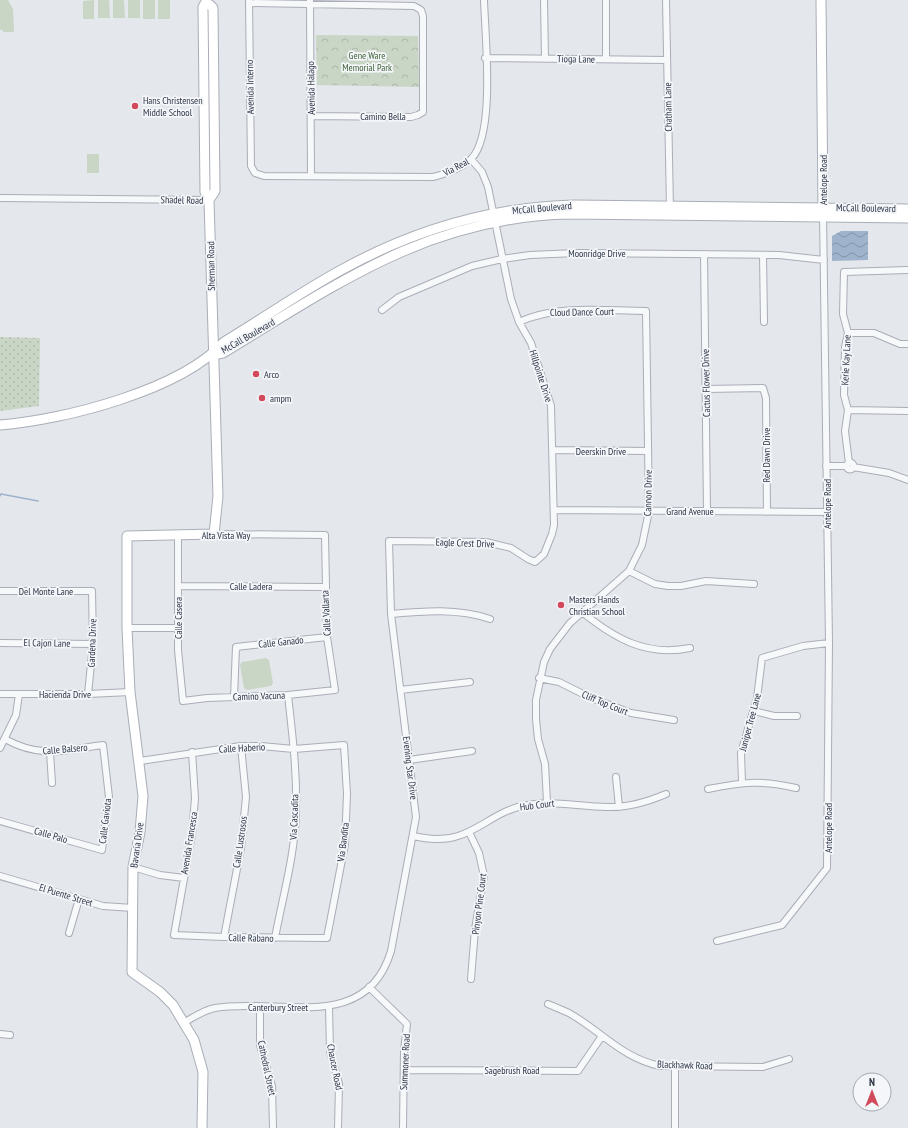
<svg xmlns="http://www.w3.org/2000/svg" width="908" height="1128" viewBox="0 0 908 1128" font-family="'PT Sans Narrow',sans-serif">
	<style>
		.grass { fill: url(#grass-dots) }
		.forest { fill: url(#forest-crowns) }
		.garden { fill: #c9d6c5 }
		.water { fill: url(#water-waves) }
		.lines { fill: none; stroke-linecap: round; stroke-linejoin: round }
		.stream { stroke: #9fb4cc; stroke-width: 1.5 }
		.street-casing { stroke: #a9aeb7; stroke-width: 8 }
		.secondary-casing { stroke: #a9aeb7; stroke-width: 11 }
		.street { stroke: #f7f8fa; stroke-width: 6 }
		.secondary { stroke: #fff; stroke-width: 9 }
		.poi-dot { fill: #d1495b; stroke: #f4f6f9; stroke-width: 1.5 }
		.labels { text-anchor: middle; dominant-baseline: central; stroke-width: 3.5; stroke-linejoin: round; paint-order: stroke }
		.park-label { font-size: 10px; fill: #3f6138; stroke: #f4f6f9 }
		.street-label { font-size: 10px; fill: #2b3445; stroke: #f4f6f9 }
		.poi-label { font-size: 10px; fill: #2b3445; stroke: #f4f6f9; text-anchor: start }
	</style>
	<defs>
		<pattern id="grass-dots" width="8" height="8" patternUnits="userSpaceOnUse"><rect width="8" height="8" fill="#c9d6c5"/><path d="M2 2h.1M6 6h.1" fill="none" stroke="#adb8ab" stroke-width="1.8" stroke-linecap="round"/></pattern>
		<pattern id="forest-crowns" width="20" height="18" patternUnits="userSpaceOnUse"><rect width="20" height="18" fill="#c9d6c5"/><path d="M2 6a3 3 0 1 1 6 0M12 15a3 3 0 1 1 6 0" fill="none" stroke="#adb8ab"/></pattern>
		<pattern id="water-waves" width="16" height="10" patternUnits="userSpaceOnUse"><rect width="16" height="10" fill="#9fb4cc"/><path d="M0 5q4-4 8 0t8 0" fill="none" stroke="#8293a7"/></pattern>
	</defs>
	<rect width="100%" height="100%" fill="#e4e7ec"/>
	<path class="grass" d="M0,337L40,338L39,406L0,411Z"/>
	<path class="forest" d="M316,35L418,36L419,87L317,85Z"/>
	<path class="garden" d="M0,0H8L13,9L14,32H3V30H0Z
		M94,0V19H83V1Z
		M98,0H109L110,18H98Z
		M113,0H124L125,18H113Z
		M128,0H140V18H128Z
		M143,0H155V19H143Z
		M158,0H170V19H158Z
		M87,154H99V173H87Z
		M266,658L269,660L273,683L271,686L247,690L244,688L240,665L242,662Z"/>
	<path class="water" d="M841,231H868V260L832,261V236Z"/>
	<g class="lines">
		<path class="stream" d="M0,496L1,494L38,501"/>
		<g class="street-casing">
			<path id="street" d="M249,0L251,166L255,173L264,176L433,177C445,174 461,169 471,159C496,135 485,35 484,0
				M310,0L311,176
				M544,0L545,59
				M606,0V59
				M666,0L670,209
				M249,3L414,6L421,10L423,16V112L418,115L411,117L311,116
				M485,58L667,60
				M0,198L209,200
				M704,254L707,511
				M763,255L764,322
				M382,310L399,297L472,266L502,259L530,255L576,253L779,255L824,260
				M519,322C558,304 604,311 646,311L649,511L642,545L629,571L570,623L550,649L544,662L536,700V719L538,739L545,764L547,802
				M848,333H874L900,344H908
				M706,389L763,388L766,398L767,512
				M848,410L908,411
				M553,450L648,451
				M846.5 466a3.5 3.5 0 1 1 7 0a3.5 3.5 0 1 1-7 0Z
				M849,463L845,431L848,410L844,395L845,347L848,333L843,314L844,272L908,270
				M826,466H846
				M853,467L889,473L908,480
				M554,510L826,512
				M178,535V650L183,701L207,698L288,695L335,690L327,637L325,535L214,534
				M629,571L655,584L668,586H681L706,581L754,584
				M178,586L324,587
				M0,591H92L93,644L88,694
				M582,612C614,638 646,657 690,648
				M391,614C424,611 458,608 490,619
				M127,628H178
				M0,643L93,644
				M539,678L559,682L591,698L631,713L674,720
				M400,690L470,682
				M0,694H88L130,692
				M234,697L236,647L327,637
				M754,711L774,716H797
				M0,748L16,715L19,694
				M50,752L52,783
				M409,760L472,751
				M140,761L241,746H261L294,749L344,745L347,794L345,844L327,938L224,937L174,935L192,834L195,798L192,752
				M616,777L619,807
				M742,782L741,753L757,698L762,658L803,646L829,643
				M708,789C743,782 761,780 796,788
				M0,821L102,850L109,797L103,745C65,750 41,759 5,739
				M469,832L479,853L484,876L475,929L471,979
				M413,836C428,839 443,841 458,836C481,829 496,812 522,806C551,799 578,807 607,807C628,808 647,802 666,794
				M133,867L160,875L184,878
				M0,876L103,906L133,908
				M69,933L79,899
				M224,937L241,848L246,797L241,746
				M275,938C283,895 296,851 296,808C297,770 292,732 288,695
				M717,941L782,925L827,868L829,643L823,213
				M369,987L407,1024L404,1051L403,1128
				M548,1004C555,1007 562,1010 569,1013C601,1031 622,1058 660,1066L763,1067L789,1059
				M260,1007V1045L272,1086L273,1128
				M329,1007L330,1051L339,1084L338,1128
				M185,1022C194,1017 204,1010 215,1008C277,997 366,1035 391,951L416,817L391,614L389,541L486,542L511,548L528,559L535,562L544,554L552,534L554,525L551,406L531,343L519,322L511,299L488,187L482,172L471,159
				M0,1034L10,1035
				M404,1070L578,1071L602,1036
				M675,1128V1066"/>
		</g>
		<g class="secondary-casing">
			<path id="secondary" d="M821,0L823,208
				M207,2L213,8L215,191L209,200
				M213,355L223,353C338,283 430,217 570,214L908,218
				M0,425C64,420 181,390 224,342C264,318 302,291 343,269C414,230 492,207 574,205L908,209
				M202,1128L203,1072L194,1040L173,1005L160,992L132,972L133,867L140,832L143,796L130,692L127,628V536L214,534L218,496L209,200L205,192L203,7L207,0"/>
		</g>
		<use href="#street" class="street"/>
		<use href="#secondary" class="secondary"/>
	</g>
	<g class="poi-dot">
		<circle cx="135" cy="106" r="4"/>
		<circle cx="256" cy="374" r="4"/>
		<circle cx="262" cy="398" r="4"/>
		<circle cx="561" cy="605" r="4"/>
	</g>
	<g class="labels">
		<g class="park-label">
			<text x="367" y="55">Gene Ware<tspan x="367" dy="12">Memorial Park</tspan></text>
		</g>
		<g class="street-label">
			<text transform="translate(576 59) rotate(1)">Tioga Lane</text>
			<text transform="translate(250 87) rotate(-91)">Avenida Interno</text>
			<text transform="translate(311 88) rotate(-91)">Avenida Halago</text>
			<text transform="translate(668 107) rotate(-91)">Chatham Lane</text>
			<text x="383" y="116">Camino Bella</text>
			<text transform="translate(456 167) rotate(-28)">Via Real</text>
			<text transform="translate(823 180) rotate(-90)">Antelope Road</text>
			<text transform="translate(182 200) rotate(1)">Shadel Road</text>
			<text transform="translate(542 208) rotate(-5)">McCall Boulevard</text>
			<text transform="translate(866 208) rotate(1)">McCall Boulevard</text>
			<text x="597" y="253">Moonridge Drive</text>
			<text transform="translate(211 266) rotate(-91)">Sherman Road</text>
			<text transform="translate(582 312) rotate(-1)">Cloud Dance Court</text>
			<text transform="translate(248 336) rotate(-30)">McCall Boulevard</text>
			<text transform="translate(846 360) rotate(-87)">Kerie Kay Lane</text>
			<text transform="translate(541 376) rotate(72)">Hillpointe Drive</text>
			<text transform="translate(706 383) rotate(-91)">Cactus Flower Drive</text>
			<text x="601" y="451">Deerskin Drive</text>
			<text transform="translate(766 455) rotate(-90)">Red Dawn Drive</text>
			<text transform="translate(648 493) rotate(-89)">Cannon Drive</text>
			<text transform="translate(827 504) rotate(-90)">Antelope Road</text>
			<text x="690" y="511">Grand Avenue</text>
			<text x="226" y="535">Alta Vista Way</text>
			<text transform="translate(465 543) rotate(2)">Eagle Crest Drive</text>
			<text x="251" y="586">Calle Ladera</text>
			<text x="46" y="591">Del Monte Lane</text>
			<text transform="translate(326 613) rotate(-93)">Calle Vallarta</text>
			<text transform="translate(178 618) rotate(-90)">Calle Casera</text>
			<text transform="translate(281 642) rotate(-6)">Calle Ganado</text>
			<text transform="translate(47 643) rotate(1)">El Cajon Lane</text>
			<text transform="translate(92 643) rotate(-88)">Gardena Drive</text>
			<text x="65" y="694">Hacienda Drive</text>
			<text transform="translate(259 696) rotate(-2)">Camino Vacuna</text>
			<text transform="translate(605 703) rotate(22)">Cliff Top Court</text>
			<text transform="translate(750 722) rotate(-75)">Juniper Tree Lane</text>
			<text transform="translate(242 748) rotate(-3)">Calle Haberio</text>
			<text transform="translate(65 749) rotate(-5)">Calle Balsero</text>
			<text transform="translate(410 768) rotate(83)">Evening Star Drive</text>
			<text transform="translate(537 805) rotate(-7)">Hub Court</text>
			<text transform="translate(294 817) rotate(-88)">Via Cascadita</text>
			<text transform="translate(105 821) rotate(-83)">Calle Gaviota</text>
			<text transform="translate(828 828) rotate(-90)">Antelope Road</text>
			<text transform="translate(51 835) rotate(16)">Calle Palo</text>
			<text transform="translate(240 842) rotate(-82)">Calle Lustrosos</text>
			<text transform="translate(343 842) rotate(-83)">Via Bandita</text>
			<text transform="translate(189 843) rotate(-81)">Avenida Francesca</text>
			<text transform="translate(137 845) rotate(-82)">Bavaria Drive</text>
			<text transform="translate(66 895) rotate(17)">El Puente Street</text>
			<text transform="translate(479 904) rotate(-83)">Pinyon Pine Court</text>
			<text transform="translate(251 938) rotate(1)">Calle Rabano</text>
			<text x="278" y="1007">Canterbury Street</text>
			<text transform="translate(405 1062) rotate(-87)">Summoner Road</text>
			<text transform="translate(685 1065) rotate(2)">Blackhawk Road</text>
			<text transform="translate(335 1067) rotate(79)">Chaucer Road</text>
			<text transform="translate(267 1068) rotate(78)">Cathedral Street</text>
			<text x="512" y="1070">Sagebrush Road</text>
		</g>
		<g class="poi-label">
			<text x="143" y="100">Hans Christensen<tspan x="143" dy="12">Middle School</tspan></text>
			<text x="264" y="374">Arco</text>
			<text x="270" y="398">ampm</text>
			<text x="569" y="599">Masters Hands<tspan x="569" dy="12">Christian School</tspan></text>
		</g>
	</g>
	<g transform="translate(872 1092)"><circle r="19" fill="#f4f6f9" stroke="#a4a8b1"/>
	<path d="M0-3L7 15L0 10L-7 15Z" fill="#d1495b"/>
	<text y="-6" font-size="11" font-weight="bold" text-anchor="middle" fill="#2b3445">N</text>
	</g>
</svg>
